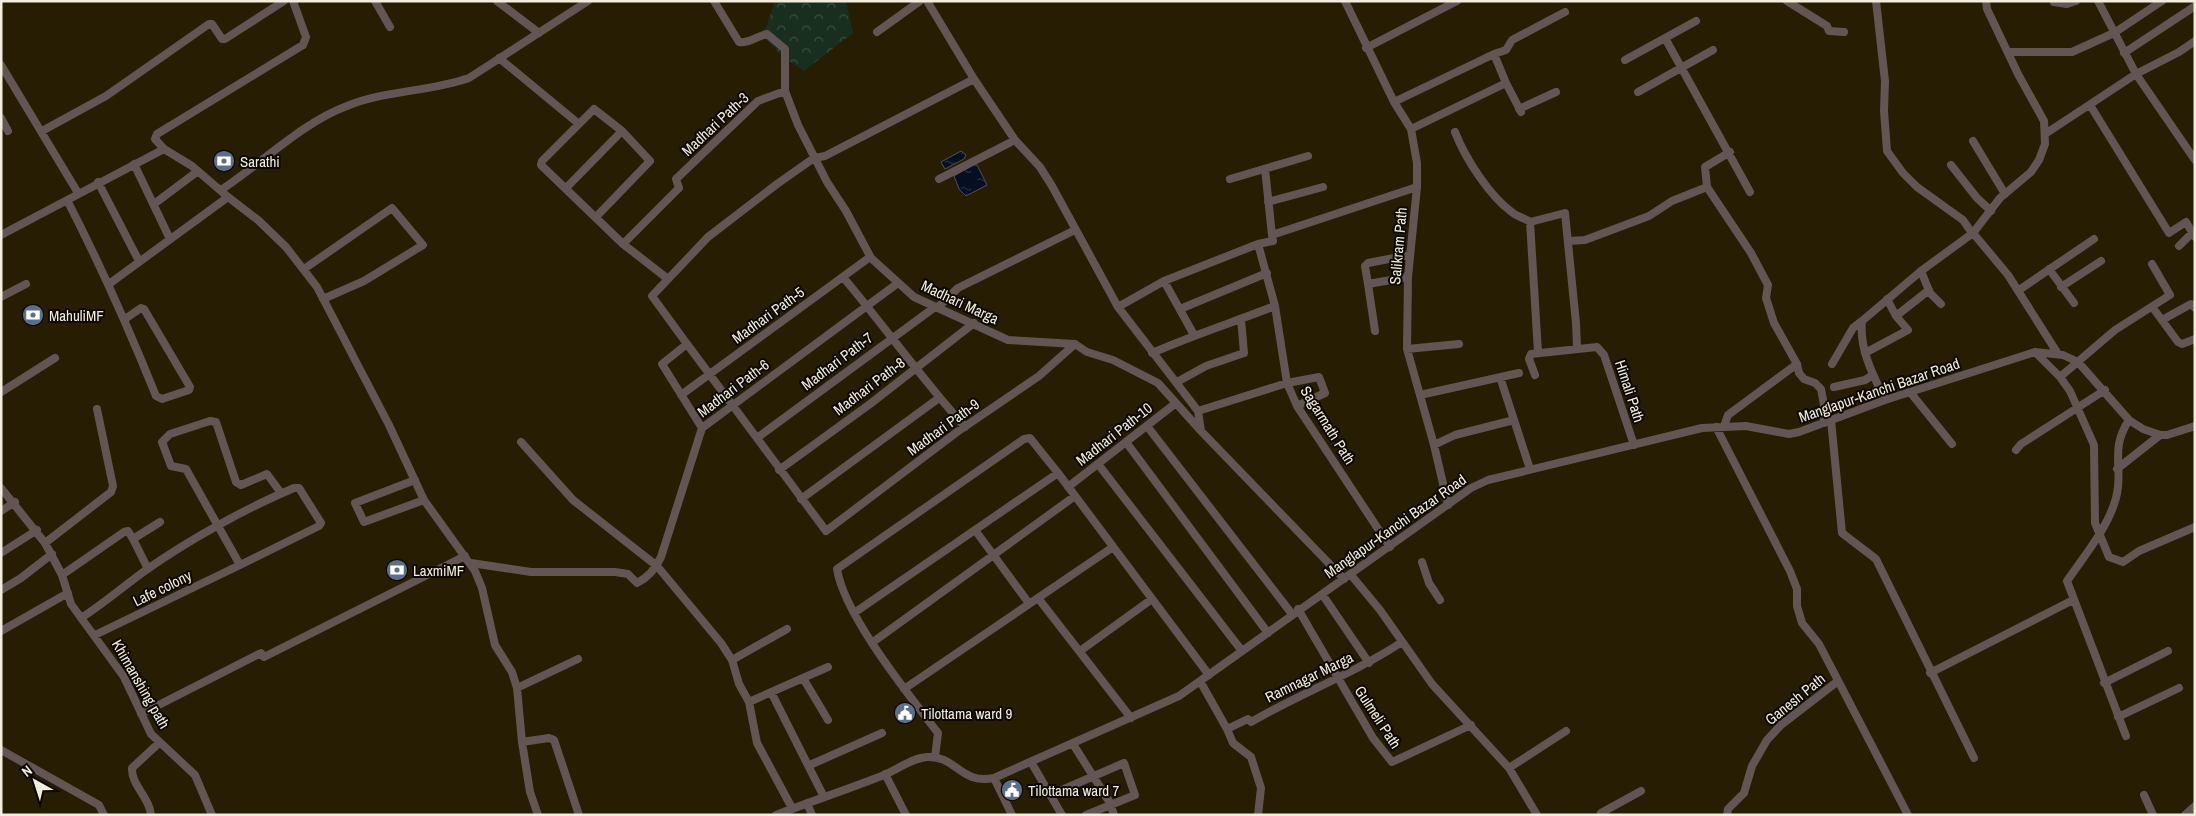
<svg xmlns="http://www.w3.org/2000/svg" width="2196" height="816" viewBox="0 0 2196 816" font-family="'Archivo Narrow',sans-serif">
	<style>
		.forest { fill: url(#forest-crowns) }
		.water { fill: url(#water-ripples); stroke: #4d525a }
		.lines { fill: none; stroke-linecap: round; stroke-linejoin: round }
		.minor { stroke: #635553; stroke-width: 8 }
		.labels { text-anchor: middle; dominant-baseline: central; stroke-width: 4; stroke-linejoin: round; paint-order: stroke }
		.street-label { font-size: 15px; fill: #f3eddd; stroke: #0c0801 }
		.poi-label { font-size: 15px; fill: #f3eddd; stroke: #0c0801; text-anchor: start }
	</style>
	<defs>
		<pattern id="forest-crowns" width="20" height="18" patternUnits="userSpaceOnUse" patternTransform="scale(1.25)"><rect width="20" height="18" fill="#182f20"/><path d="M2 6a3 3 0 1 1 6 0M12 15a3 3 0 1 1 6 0" fill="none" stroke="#3a4d40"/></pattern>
		<pattern id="water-ripples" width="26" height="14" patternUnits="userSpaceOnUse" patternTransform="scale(1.25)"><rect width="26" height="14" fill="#060f22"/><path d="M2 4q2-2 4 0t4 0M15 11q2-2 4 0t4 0" fill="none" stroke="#2b3242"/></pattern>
	</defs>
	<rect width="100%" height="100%" fill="#261d02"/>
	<path class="forest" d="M775,1H846L853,33L804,71L783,57L763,36Z"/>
	<path class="water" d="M961,151L966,155L964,159L945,169L941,162Z
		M973,165H977L987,185L966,196L959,189L954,176Z"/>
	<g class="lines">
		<path class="minor" d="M293,1L306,37L303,45L157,134L155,139L164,149L192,166L228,197L258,220L286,247L317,287L389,425L424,500L475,571L482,588L495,645L512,672L517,688L522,742L530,792L538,815
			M375,1L390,27
			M497,1L539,33
			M714,1L739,42C748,44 757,36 767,34L785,49V91L798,125L827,182L846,211L871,258L914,297L1008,340L1075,344L1087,352L1113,360L1158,383L1201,431L1344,579
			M927,1L974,79L1015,140L1040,167L1052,186L1118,307L1198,411L1201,431
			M1345,1L1394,102L1411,129L1417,163V187L1408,277L1407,349L1434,445L1448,505
			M1787,1L1827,26L1829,31L1844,32
			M1876,1L1885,81L1884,111L1887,151L1903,173L1917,187L1963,220L1972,233
			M2098,1L2136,74L2179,52L2195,41
			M2054,2L2067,4L2076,1
			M877,32L920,1
			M1665,38L1750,192
			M1366,48L1457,1
			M2008,52H2072L2114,33L2162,1
			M2124,53L2195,6
			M1494,54L1506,50L1512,40L1565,12
			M499,58L579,124
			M1625,60L1696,21
			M1,65L78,193
			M1506,83L1521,112
			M1638,92L1713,50
			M1394,102L1494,54L1506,83L1411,129
			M2090,105L2169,233L2186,222L2195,237
			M1519,109L1556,92
			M1,118L8,131
			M42,131L106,96L209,24H212L222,39H225L284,1
			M1455,132C1465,158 1490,197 1513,213C1518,217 1525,218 1530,222L1565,213L1576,323L1577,348
			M2045,134L2136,74L2195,160
			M1973,141L2005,194
			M134,164L170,239
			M1951,165L1977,198L1991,211
			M1265,169L1272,235
			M939,179L1015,140
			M1230,179L1308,156
			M98,182L139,261
			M1707,187L1751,253L1768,285L1766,298L1774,323L1797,364L1799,373L1804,379L1815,383L1821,389L1824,405V423
			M566,188L622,131
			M221,190C261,164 303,122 347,106C386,90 429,92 469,78L588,1
			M67,200C100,264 129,329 156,396L162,399L189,390L190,387L144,309L141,308L125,319
			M1268,202L1323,187
			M154,204L198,171
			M596,217L650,161L622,131L594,109L542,161L541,165L623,244L668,279
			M1530,222L1538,352
			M1973,233L2008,275L2058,354
			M1,235L164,149
			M1569,241L1585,240L1649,216L1672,201L1707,187L1705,167L1730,152
			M623,244L679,188L676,179L758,101L785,91
			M1258,244L1273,241L1272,235L1417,187
			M2179,246L2192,233
			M304,269L392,208L423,245L364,281L323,299
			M2049,269L2074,303
			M1921,271L1930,293L1941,304
			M843,277C884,326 922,379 965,427
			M1408,277L1368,284L1365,266L1368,263L1409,255
			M1164,281L1194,335
			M109,284L228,197
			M1368,284L1375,331
			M2061,287L2101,261
			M2019,290L2094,239
			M1,297L26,284
			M1275,306L1287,383L1297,406L1390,547
			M1118,307L1164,281L1258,244L1275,306C1234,322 1193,335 1152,353
			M937,308L958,288L1075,230
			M2153,308L2178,342L2182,344L2195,339
			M1180,309L1267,273
			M1896,316L1929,290
			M2162,320L2191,304L2195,308
			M687,344L826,531L957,432L1039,376L1075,344
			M1407,349L1459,344
			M2035,352L2060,377L2070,391L2094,445L2095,523L2109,557L2123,562L2139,551L2195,527
			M1865,353L1908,330L1896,316L1887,299
			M1832,364L1853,328L1862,321
			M1535,375L1529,359L1531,354L1597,347L1604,355L1634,445
			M1500,377L1530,469
			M2060,377L2115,330L2170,295L2152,264
			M1177,382L1206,366L1244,353L1241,319
			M1834,387L1865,380L1873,375
			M1,392L55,358
			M1910,392L1952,444
			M681,395L870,257
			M1420,395L1519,373
			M1885,400C1873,375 1859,349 1862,321L1921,271L1973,233L2000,198L2031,172L2039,160L2045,144L2044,121L2018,74L1987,9L1986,1
			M1198,411L1287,383L1319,377L1325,393L1297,406
			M1831,420L1842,533L1876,559L1974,758
			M1147,426L1292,614
			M1724,426L1728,415L1797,364
			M1716,427L1790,571L1797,589V606L1802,623L1819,644L1908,815
			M702,428L662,364L687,344L652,296L708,237L777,184L814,158L825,156L974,79
			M757,438L935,307
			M521,442L573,500L657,566L721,643L732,660L739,684L749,702L757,743L792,808
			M1126,442L1268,633
			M1434,445L1455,435L1514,420
			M2016,450L2021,444L2105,390
			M1098,464L1242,651
			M2117,469L2160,435
			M779,470L870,404L974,323
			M415,480L355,503L364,522L424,500
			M1068,487L1176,403
			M1,488L45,543L62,575L71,604L124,677L151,734L195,775L212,815
			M801,499L939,398
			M1,511L15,502
			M975,530L1028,602
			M45,543L111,492L113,486L97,409
			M1,553L37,530
			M1422,562L1429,583L1440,600
			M471,563L531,572H615L628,574L637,583C649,577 656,568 661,557L702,428L898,283
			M148,569L133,539L160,522
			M62,575L124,532L128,531L133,539
			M1351,575L1380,610L1432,684L1509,768L1537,815
			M1,590L21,578L52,554
			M1322,594L1369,663
			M1038,598L1131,718
			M1298,609L1373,738L1392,762L1471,725
			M854,613L1058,473
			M81,618C103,604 124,586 146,570C189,540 246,508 294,488H299L321,523L319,526L240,565L186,469L171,466L162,442L170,434L210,421L216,422L236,482L241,485L267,474L281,493
			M1,631L68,593
			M95,635L240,565
			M873,642L1075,496
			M1080,651L1152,599
			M732,660L787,629
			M1930,673L2073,600
			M803,678L828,720
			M1200,681L1227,729L1233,743L1251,757L1261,788L1258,815
			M2104,683L2168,651
			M517,688L578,659
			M904,689L1113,547
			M771,692L824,797
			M749,702L828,667
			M141,714L261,653L264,657L465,556
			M2118,717L2179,688
			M1227,729L1248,719L1251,722C1301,693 1355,673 1402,642
			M2126,736L2067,581C2084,556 2108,528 2116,498C2124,469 2109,450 2129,420
			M522,742L549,738L554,740L579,815
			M1073,744L1110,803L1114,815
			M1,750L99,805L104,815
			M935,757L938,733C909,695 844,615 837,569L1024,439L1030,438L1058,473L1209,675
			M1031,762L1062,815
			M810,765L882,733
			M1509,768L1566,731
			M885,774L906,815
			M994,778L1012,815
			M1050,795L1124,763L1135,795L1086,815
			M2144,795L2153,815
			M807,803L812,815
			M1601,813L1641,791
			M151,815C150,798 131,785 132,768L159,743
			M776,815C812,801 849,789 884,775C898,769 912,758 927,757C956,755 960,785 994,778L1179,696L1471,488L1488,480L1702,428L1746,426L1789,434L1799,432L1885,400L2035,352L2063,355L2078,362L2129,420L2143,429L2160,435H2167L2195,426
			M1727,815L1728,809L1744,793L1752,766L1767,740L1781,725L1838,681
			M2185,815L2195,806"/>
	</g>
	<defs>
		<g id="bank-disc" transform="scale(1.125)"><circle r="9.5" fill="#5c6f8a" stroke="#0c0801"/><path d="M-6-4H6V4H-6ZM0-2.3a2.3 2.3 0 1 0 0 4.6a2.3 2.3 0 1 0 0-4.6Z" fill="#fff"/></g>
		<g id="civic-disc" transform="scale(1.125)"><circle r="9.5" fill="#5c6f8a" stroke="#0c0801"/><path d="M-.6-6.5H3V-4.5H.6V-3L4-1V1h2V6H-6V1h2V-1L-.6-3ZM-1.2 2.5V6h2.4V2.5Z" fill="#fff"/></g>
	</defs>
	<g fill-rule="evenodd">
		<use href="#bank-disc" x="224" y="161"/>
		<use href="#bank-disc" x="33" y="315"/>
		<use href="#bank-disc" x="397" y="570"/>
		<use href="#civic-disc" x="905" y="713"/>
		<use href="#civic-disc" x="1012" y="790"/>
	</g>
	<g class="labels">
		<g class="street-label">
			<text transform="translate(715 124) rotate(-43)">Madhari Path-3</text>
			<text transform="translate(1398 246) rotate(-85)">Salikram Path</text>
			<text transform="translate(960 302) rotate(25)">Madhari Marga</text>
			<text transform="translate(768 315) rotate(-36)">Madhari Path-5</text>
			<text transform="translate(837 361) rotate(-37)">Madhari Path-7</text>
			<text transform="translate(869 386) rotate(-37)">Madhari Path-8</text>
			<text transform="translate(733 388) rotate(-37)">Madhari Path-6</text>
			<text transform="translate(1879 390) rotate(-19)">Manglapur-Kanchi Bazar Road</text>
			<text transform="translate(1630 391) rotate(72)">Himali Path</text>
			<text transform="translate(1328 425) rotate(58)">Sagarmath Path</text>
			<text transform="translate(943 427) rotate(-36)">Madhari Path-9</text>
			<text transform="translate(1114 434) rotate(-38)">Madhari Path-10</text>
			<text transform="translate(1395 526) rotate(-35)">Manglapur-Kanchi Bazar Road</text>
			<text transform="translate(162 588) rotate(-26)">Lafe colony</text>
			<text transform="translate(1309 677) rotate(-26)">Ramnagar Marga</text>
			<text transform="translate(141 684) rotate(60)">Khimanshing path</text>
			<text transform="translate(1795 699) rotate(-39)">Ganesh Path</text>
			<text transform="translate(1378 717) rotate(57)">Gulmeli Path</text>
		</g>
		<g class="poi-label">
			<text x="240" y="161">Sarathi</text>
			<text x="49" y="315">MahuliMF</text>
			<text x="413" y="570">LaxmiMF</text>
			<text x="921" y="713">Tilottama ward 9</text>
			<text x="1028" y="790">Tilottama ward 7</text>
		</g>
	</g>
	<rect width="2196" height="816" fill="none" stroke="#f3eddd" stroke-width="5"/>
	<g transform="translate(35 781) rotate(321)" stroke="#0c0801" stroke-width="4" paint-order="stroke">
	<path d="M0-4L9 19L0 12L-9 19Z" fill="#f3eddd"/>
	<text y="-8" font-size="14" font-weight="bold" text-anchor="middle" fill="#f3eddd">N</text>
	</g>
</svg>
